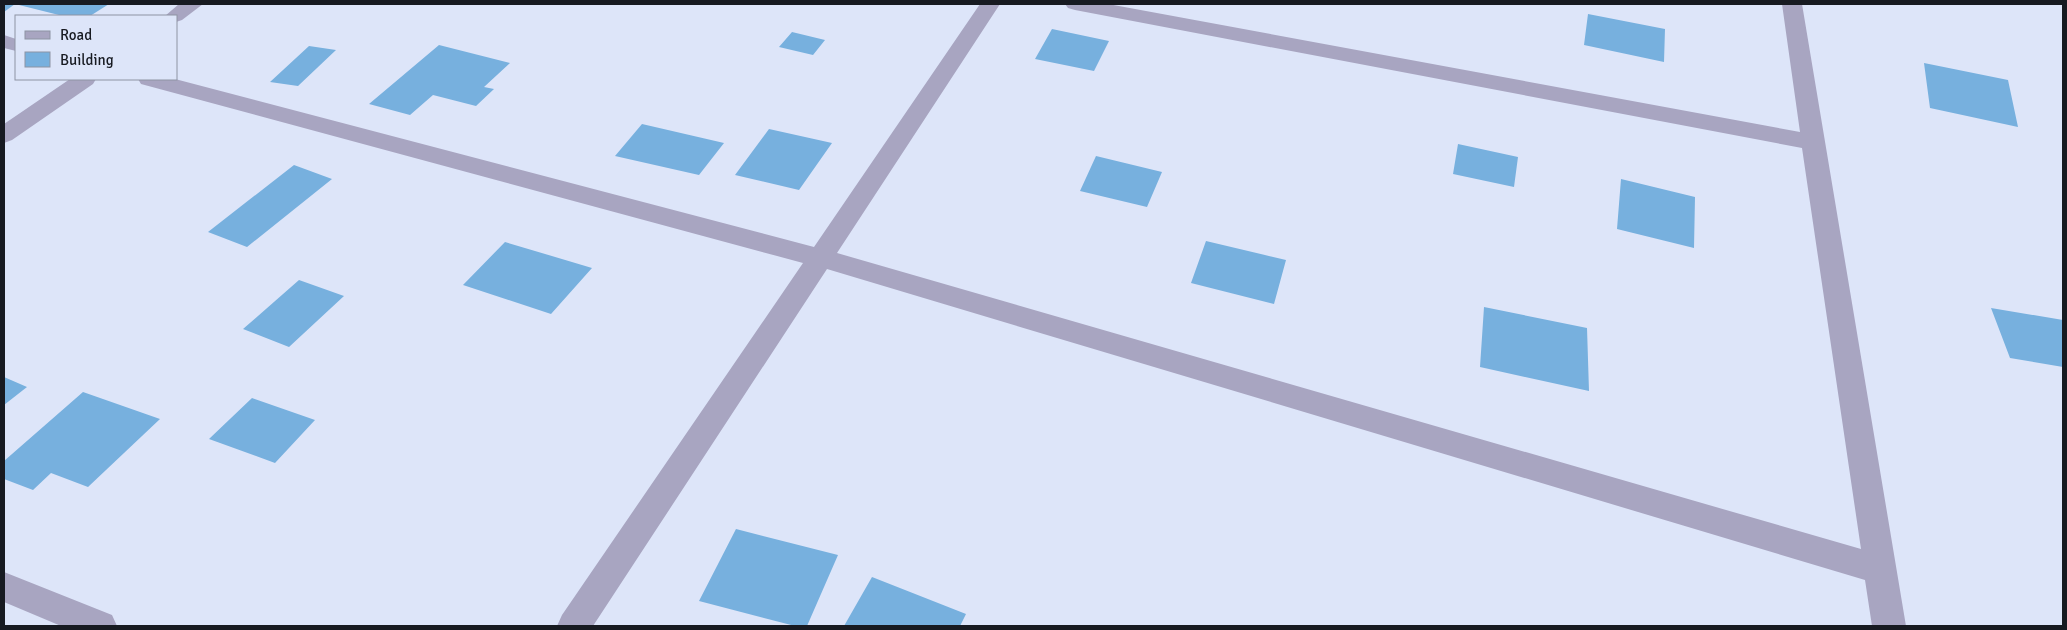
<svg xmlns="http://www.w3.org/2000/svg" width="2067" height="630" viewBox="0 0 2067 630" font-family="Signika,sans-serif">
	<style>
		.building { fill: #77b0de }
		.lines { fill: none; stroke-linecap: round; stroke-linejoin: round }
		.minor { fill: #a8a5c1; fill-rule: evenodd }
	</style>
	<rect width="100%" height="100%" fill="#dde5f9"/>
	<path class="building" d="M4,4H109L90,16H63L15,4L4,12Z
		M1588,14L1665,29L1664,62L1584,45Z
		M1052,29L1109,41L1094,71L1035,59Z
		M792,32L825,40L813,55L779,47Z
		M439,45L510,63L484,87L494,89L476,106L433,95L410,115L369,104Z
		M309,46L336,50L298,86L270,82Z
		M1924,63L2008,80L2018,127L1930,108Z
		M642,124L724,143L699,175L615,156Z
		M769,129L832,143L799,190L735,175Z
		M1458,144L1518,157L1514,187L1453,174Z
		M1096,156L1162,172L1147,207L1080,191Z
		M294,165L332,179L247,247L208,232Z
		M1621,179L1695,197L1694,248L1617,229Z
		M1206,241L1286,260L1274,304L1191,283Z
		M505,242L592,268L551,314L463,285Z
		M299,280L344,296L289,347L243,329Z
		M1484,307L1587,328L1589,391L1480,367Z
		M1991,308L2063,320V367L2010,358Z
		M4,377L27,387L4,405Z
		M83,392L160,419L88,487L51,473L33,490L4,479V461Z
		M252,398L315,420L275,463L209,439Z
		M736,529L838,555L807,626H795L699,601Z
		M872,577L966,614L960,626H844Z"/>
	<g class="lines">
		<path class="minor" d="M179,4H203L182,20L176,22V16H165Z
			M980,4H1000L837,253L1861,549L1802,148L1075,10L1068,8L1065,4H1108L1800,132L1782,4H1802L1906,626H1872L1865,580L827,269L593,626H557L562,615L803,263L141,84L138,79H175L814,247Z
			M4,35L16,39V51L4,48Z
			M70,79H96L93,84L12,140L4,143V124Z
			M4,572L112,615L117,626H61L4,602Z"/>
	</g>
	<rect width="2067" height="630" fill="none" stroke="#171a21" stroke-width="10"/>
	<rect x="15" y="15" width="162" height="65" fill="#dde5f9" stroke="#8e94a3"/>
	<rect x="25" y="31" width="25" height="8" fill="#a8a5c1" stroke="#8e94a3"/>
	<text x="60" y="40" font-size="15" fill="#171a21">Road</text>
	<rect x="25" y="52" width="25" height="15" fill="#77b0de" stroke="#8e94a3"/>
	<text x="60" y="65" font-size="15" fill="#171a21">Building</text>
</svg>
